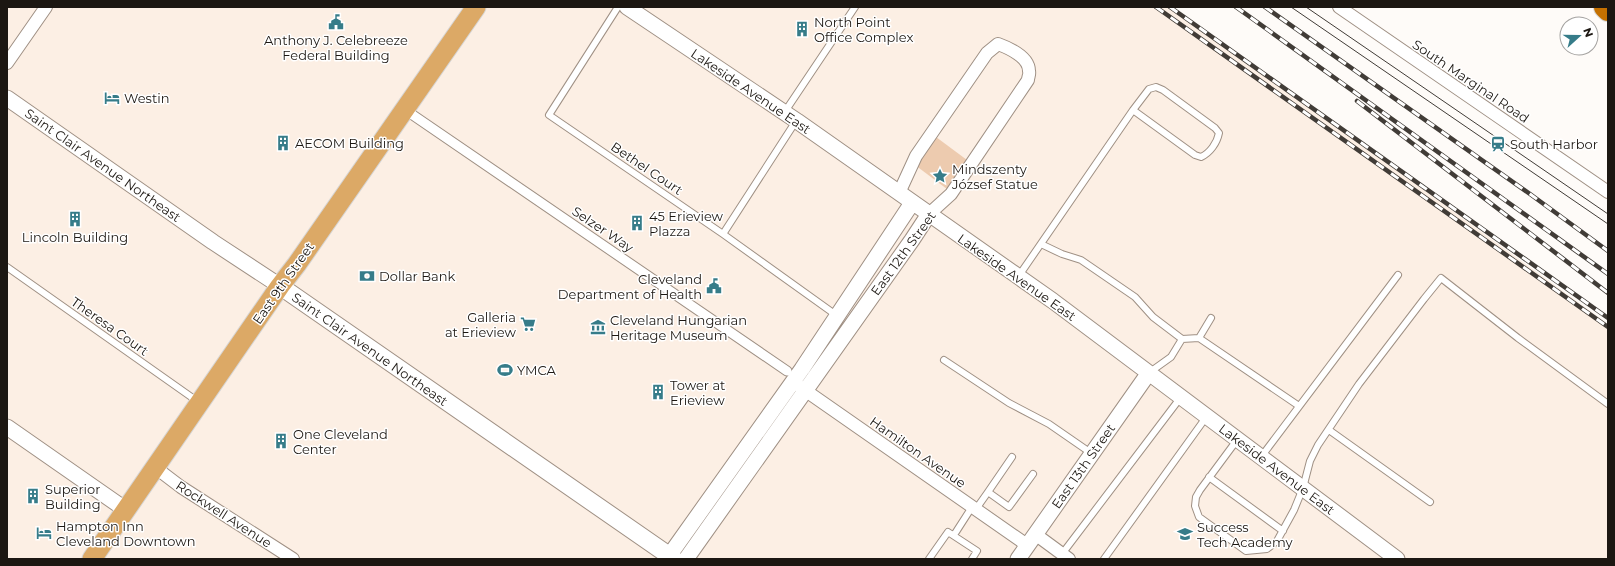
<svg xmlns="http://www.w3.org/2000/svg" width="1615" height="566" viewBox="0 0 1615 566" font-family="Montserrat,sans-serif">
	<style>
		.built { fill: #fcefe4 }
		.green { fill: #edcbaf }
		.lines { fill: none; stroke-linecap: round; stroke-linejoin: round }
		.service-casing { stroke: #9f9084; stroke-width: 8 }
		.pedestrian-casing { stroke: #9f9084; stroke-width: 11 }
		.minor-casing { stroke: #9f9084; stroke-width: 14 }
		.tertiary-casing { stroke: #9f9084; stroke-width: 17 }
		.secondary-casing { stroke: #9f9084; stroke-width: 19 }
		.primary-casing { stroke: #d6d5d4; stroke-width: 21 }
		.motorway-casing { stroke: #d6d5d4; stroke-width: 24 }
		.service { stroke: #fff; stroke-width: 6 }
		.pedestrian { stroke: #fff; stroke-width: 9 }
		.minor { stroke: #fff; stroke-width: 12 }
		.tertiary { stroke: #fff; stroke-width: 15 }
		.secondary { stroke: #fff; stroke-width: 17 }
		.primary { stroke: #dca966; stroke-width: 19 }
		.motorway { stroke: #c47000; stroke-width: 22 }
		.tram { stroke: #413c37; stroke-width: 1 }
		.rail-casing { stroke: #413c37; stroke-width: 4.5 }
		.rail { stroke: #fff; stroke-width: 3; stroke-dasharray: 9; stroke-linecap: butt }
		.labels { text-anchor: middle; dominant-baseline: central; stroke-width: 3; stroke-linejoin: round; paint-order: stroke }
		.poi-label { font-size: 13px; fill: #1c1712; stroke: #fff; text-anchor: start }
		.street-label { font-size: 13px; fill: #1c1712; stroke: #fff }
	</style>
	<rect width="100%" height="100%" fill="#fefbf8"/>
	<path class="built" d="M7,7H1173L1608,324V559H7Z"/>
	<path class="green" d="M936,137L967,160L947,189L915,165Z"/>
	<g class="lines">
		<g class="service-casing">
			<path id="service" d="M618,7L549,115L723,234L836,315
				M784,113L855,7
				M723,234L796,121
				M1041,244L1062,254L1081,260L1135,297L1153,317L1182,339
				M7,267L197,401
				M1018,277L1133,110L1149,89L1156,87L1163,90L1215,128L1219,133C1217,143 1210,153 1201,157L1195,155L1133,110
				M1199,338L1299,406
				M944,360L1009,403L1049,424L1091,453
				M1150,372L1171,357L1182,339L1199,338L1211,318
				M1329,430L1430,502
				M1237,440L1200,490L1196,497L1195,506L1199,517L1246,551L1267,549L1277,541L1294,510L1303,488L1310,461L1318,445L1359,384L1424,299L1441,278L1518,338L1608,404
				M1261,457L1398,275
				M1209,477L1283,531
				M988,492L1012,457
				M976,509L988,492L1009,507L1033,474
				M954,535L972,507
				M1062,554L1181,397
				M929,559L948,532L977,551L972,559
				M1104,559L1207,416"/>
		</g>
		<g class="pedestrian-casing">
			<path id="pedestrian" d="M404,109L787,371"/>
		</g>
		<g class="minor-casing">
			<path id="minor" d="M1339,7L1608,192
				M7,63L46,7
				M899,193L916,156L987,53L998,44C1009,48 1029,57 1029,71C1030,74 1028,77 1028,80L951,194L929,214
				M799,386L1027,545
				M156,468L181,487L293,559
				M1035,534L1069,559"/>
		</g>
		<g class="tertiary-casing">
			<path id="tertiary" d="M627,7L797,121L1053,301L1397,559
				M7,98L213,242L280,286
				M7,427L126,510
				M669,556L802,369L912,203
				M686,559L912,240L929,214
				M1018,559L1148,374"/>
		</g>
		<g class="secondary-casing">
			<path id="secondary" d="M280,286L674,559"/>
		</g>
		<g class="primary-casing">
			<path id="primary" d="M92,559L280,286L297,264L476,7"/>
		</g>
		<g class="motorway-casing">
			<path id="motorway" d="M1605,7L1608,10"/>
		</g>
		<use href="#service" class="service"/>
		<use href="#pedestrian" class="pedestrian"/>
		<use href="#minor" class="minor"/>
		<use href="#tertiary" class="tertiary"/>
		<use href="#secondary" class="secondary"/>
		<use href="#primary" class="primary"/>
		<use href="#motorway" class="motorway"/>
		<path class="tram" d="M1291,7L1608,224
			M1306,7L1608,214"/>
		<g class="rail-casing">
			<path id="rail" d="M1156,7L1608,327
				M1170,7L1608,318
				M1236,7L1608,274
				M1265,7L1530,194L1608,251
				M1357,101L1608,293"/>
		</g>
		<use href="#rail" class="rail"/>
	</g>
	<defs>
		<g id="civic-bare" transform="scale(1.2)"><path d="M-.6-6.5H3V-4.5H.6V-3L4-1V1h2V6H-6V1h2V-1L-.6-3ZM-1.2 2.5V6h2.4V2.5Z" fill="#367c89" stroke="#fff" stroke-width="2.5" paint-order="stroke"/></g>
		<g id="building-bare" transform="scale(1.2)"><path d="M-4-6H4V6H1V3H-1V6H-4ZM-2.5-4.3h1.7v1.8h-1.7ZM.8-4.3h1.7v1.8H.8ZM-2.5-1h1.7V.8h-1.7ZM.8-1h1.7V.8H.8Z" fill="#367c89" stroke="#fff" stroke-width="2.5" paint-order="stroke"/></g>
		<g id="hotel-bare" transform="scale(1.2)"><path d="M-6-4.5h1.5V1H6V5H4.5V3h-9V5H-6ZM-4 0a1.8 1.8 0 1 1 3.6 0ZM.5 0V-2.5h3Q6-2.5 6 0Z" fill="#367c89" stroke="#fff" stroke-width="2.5" paint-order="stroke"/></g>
		<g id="station-bare" transform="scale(1.2)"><path d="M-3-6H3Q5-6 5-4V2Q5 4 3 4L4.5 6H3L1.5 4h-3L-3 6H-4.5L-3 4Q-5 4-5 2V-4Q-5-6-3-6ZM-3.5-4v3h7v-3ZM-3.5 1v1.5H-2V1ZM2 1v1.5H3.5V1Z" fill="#367c89" stroke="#fff" stroke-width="2.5" paint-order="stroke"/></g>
		<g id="sight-bare" transform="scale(1.2)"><path d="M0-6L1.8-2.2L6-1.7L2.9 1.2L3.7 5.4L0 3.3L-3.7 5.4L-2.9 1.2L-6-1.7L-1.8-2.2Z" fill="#367c89" stroke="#fff" stroke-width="2.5" paint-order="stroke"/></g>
		<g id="bank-bare" transform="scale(1.2)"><path d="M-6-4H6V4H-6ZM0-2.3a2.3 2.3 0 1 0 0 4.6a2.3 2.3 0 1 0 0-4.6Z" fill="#367c89" stroke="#fff" stroke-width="2.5" paint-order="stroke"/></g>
		<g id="supermarket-bare" transform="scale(1.2)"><path d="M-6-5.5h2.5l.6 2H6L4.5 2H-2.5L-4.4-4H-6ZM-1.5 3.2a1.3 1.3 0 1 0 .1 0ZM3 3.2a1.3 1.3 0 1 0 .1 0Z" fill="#367c89" stroke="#fff" stroke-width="2.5" paint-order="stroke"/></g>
		<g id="museum-bare" transform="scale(1.2)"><path d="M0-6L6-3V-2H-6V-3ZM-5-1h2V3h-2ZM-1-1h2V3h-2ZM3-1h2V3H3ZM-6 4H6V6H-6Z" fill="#367c89" stroke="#fff" stroke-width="2.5" paint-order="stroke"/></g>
		<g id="stadium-bare" transform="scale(1.2)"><path d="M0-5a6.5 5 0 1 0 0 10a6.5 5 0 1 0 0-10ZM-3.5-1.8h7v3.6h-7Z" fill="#367c89" stroke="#fff" stroke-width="2.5" paint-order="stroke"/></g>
		<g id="school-bare" transform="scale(1.2)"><path d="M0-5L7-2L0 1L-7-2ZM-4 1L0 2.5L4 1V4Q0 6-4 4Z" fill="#367c89" stroke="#fff" stroke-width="2.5" paint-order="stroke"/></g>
	</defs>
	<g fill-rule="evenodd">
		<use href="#civic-bare" x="336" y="22"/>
		<use href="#building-bare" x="802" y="29"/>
		<use href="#hotel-bare" x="112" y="98"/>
		<use href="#building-bare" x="283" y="143"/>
		<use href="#station-bare" x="1498" y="144"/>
		<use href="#sight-bare" x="940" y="176"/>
		<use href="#building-bare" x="75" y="219"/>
		<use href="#building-bare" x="637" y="223"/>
		<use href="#bank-bare" x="367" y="276"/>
		<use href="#civic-bare" x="714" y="286"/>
		<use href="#supermarket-bare" x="528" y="324"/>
		<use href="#museum-bare" x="598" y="327"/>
		<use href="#stadium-bare" x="505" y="370"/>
		<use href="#building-bare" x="658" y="392"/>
		<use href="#building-bare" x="281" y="441"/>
		<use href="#building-bare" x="33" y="496"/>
		<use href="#hotel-bare" x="44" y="533"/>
		<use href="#school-bare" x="1185" y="534"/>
	</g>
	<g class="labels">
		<g class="poi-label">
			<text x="814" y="22">North Point<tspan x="814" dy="15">Office Complex</tspan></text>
			<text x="336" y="40" text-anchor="middle">Anthony J. Celebreeze<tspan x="336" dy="15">Federal Building</tspan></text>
			<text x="124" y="98">Westin</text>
			<text x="295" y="143">AECOM Building</text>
			<text x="1510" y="144">South Harbor</text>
			<text x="952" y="169">Mindszenty<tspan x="952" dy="15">József Statue</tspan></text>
			<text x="649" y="216">45 Erieview<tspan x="649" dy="15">Plazza</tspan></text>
			<text x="75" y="237" text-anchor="middle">Lincoln Building</text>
			<text x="379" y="276">Dollar Bank</text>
			<text x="702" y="279" text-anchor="end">Cleveland<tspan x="702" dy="15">Department of Health</tspan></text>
			<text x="516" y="317" text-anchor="end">Galleria<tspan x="516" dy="15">at Erieview</tspan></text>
			<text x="610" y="320">Cleveland Hungarian<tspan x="610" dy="15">Heritage Museum</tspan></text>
			<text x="517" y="370">YMCA</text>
			<text x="670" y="385">Tower at<tspan x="670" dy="15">Erieview</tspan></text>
			<text x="293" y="434">One Cleveland<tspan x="293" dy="15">Center</tspan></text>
			<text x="45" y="489">Superior<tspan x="45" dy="15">Building</tspan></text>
			<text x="56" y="526">Hampton Inn<tspan x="56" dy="15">Cleveland Downtown</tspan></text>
			<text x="1197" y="527">Success<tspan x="1197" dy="15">Tech Academy</tspan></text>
		</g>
		<g class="street-label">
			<text transform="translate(1471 81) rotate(34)">South Marginal Road</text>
			<text transform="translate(751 91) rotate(34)">Lakeside Avenue East</text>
			<text transform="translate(103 165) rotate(35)">Saint Clair Avenue Northeast</text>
			<text transform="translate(647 168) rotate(34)">Bethel Court</text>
			<text transform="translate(603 229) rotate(34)">Selzer Way</text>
			<text transform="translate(903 253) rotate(-54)">East 12th Street</text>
			<text transform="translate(1017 277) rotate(35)">Lakeside Avenue East</text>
			<text transform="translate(283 283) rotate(-55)">East 9th Street</text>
			<text transform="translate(110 326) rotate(35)">Theresa Court</text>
			<text transform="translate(370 349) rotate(35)">Saint Clair Avenue Northeast</text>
			<text transform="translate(918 452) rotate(35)">Hamilton Avenue</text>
			<text transform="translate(1083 466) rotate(-55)">East 13th Street</text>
			<text transform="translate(1277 469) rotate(37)">Lakeside Avenue East</text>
			<text transform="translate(224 514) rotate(33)">Rockwell Avenue</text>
		</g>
	</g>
	<rect width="1615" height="566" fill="none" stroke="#1c1712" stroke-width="16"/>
	<g transform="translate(1579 36) rotate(69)"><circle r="19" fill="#ffffff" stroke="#a4a2a0"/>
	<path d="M0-3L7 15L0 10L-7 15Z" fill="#367c89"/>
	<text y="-6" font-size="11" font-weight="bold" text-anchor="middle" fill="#1c1712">N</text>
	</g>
</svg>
